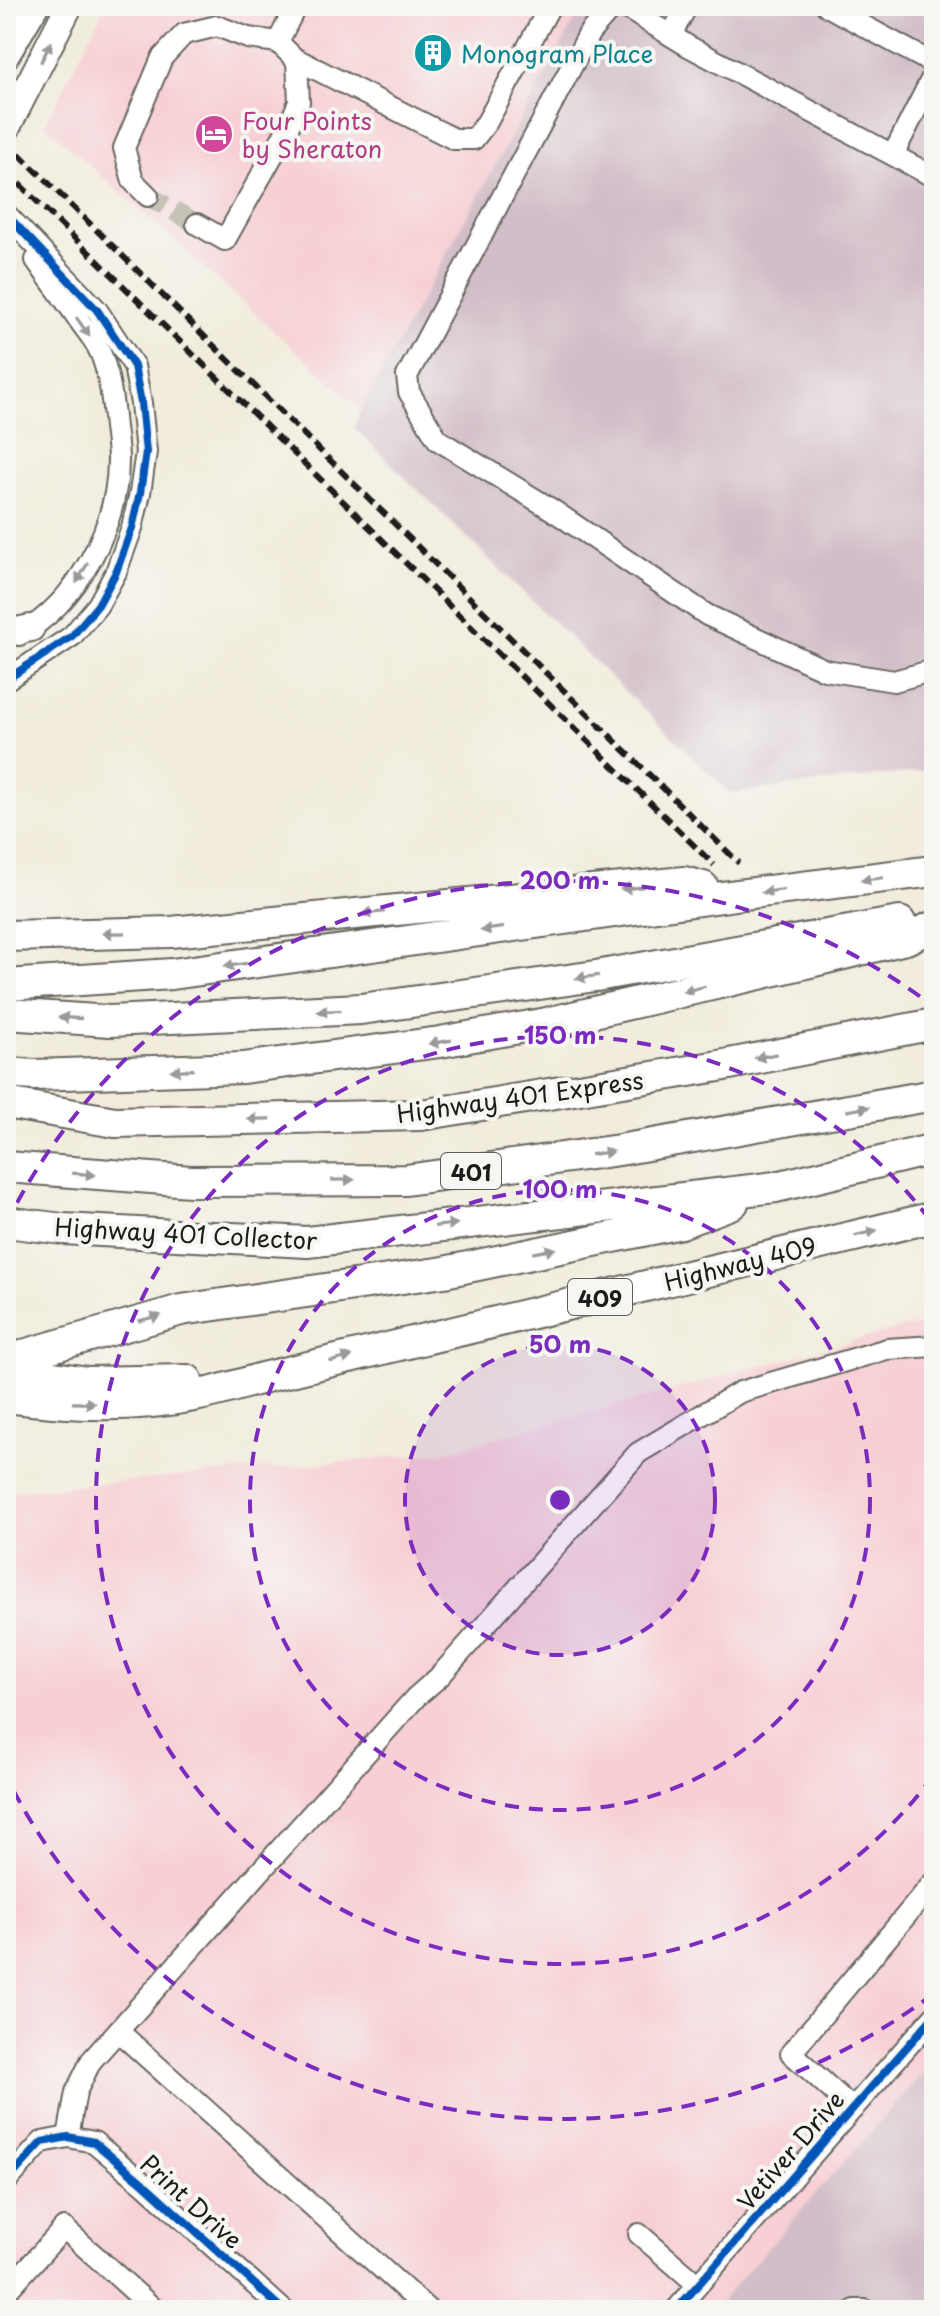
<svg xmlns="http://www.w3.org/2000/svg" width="940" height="2316" viewBox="0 0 940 2316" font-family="'Playpen Sans',sans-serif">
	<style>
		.built { fill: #f7cfd4 }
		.industrial { fill: #d2bdc8 }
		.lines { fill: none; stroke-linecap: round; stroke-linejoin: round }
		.minor-tunnel { stroke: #c6c2b5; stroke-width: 20; stroke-dasharray: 20 10; stroke-linecap: butt }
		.minor-casing { stroke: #67655f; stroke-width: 24 }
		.major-casing { stroke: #67655f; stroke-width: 30 }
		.highway-casing { stroke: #67655f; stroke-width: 34 }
		.minor { stroke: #fff; stroke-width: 20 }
		.major { stroke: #fff; stroke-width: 26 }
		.highway { stroke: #fff; stroke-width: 30 }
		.rail { stroke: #1c1c1c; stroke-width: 6; stroke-dasharray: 12 6; stroke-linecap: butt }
		.cycleway-casing { stroke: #f6f6f2; stroke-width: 13 }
		.cycleway { stroke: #0057b8; stroke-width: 8 }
		.oneway { fill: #999 }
		.ring { fill: none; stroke: #7b2cbf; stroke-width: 4; stroke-dasharray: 14 10 }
		.labels { text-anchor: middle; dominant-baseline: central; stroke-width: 8; stroke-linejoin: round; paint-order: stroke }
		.shield { fill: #f6f6f2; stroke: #5d5d5c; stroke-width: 2 }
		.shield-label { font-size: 22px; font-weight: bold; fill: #1c1c1c }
		.culture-label { font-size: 24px; fill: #0d838f; stroke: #f6f6f2; text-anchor: start }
		.hotel-label { font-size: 24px; fill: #b23c85; stroke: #f6f6f2; text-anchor: start }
		.street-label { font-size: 24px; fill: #1c1c1c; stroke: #f6f6f2 }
		.centre { fill: #7b2cbf; stroke: #f6f6f2; stroke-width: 4 }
		.ring-label { font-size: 24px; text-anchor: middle; font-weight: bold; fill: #7b2cbf; stroke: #f6f6f2; stroke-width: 8; stroke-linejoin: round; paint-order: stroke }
	</style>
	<rect width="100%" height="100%" fill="#f6f6f2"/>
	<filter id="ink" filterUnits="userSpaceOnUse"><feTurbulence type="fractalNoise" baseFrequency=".0125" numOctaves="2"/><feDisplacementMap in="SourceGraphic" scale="16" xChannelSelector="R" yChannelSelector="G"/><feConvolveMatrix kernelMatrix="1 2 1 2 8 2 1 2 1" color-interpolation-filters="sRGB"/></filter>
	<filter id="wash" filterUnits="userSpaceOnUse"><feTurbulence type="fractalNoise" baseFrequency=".006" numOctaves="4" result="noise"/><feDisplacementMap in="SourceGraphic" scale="32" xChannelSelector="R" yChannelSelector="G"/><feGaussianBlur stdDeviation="1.8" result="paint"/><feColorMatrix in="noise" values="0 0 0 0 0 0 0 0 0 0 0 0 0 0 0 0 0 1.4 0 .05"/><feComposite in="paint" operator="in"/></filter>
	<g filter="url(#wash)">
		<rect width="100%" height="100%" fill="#f1ecdb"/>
		<path class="built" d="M105,6H583L361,409L45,125Z
			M934,1325V2060L713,2310H6V1492L441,1453L905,1327Z"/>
		<path class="industrial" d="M583,6H934V770L730,793L354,428L361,409Z
			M934,2060V2310H713Z"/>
	</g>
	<g filter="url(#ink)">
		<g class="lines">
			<path class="minor-tunnel" d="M148,196L197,224"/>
			<g class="minor-casing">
				<path id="minor" d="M296,6L278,42L294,58L454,139H474L487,122L550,6
					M613,6L590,32L407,376L409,392L438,440L551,509L707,615L825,670L894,681L934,670
					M623,6L688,46L934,177
					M827,6L934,64
					M671,35L687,6
					M893,155L934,74
					M148,196L133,181L124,148L162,58L184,34L217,26L248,38L278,42
					M6,214L97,310L134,366L141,403L146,452L140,493L132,528L116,572L98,605L72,636L6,680
					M197,224L225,240L288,128L299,102L297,61
					M19,635C77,603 118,527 118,460C118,446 115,431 114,417C112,396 107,364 97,346C92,337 85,329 79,320C65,300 50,280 36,260
					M118,2031L428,2310
					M853,2109L791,2053L934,1882
					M68,2137L76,2092L91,2061L416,1697L439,1677L638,1453L740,1392L887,1349L934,1346
					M6,2182L42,2142L68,2137L94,2142L144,2184L283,2310
					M639,2234L698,2285
					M6,2292L64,2228L155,2310
					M676,2310L934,2016
					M855,2310H865"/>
			</g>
			<g class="major-casing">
				<path id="major" d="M6,55L35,6
					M6,129L69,6
					M6,633L31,628"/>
			</g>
			<g class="highway-casing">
				<path id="highway" d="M6,936L171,932L684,882L703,887
					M6,985L172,974L736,895L934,871
					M6,1014L110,1021L361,1009L596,976L900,922
					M6,1073L34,1075L243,1068L440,1042L542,1024L798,965L906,939L934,926
					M6,1103L115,1122L421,1115L719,1066L934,1024
					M6,1167L191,1181L406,1180L619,1150L934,1095
					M6,1222L63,1229L307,1242L776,1187L934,1149
					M6,1366L27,1354L181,1310L444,1272L681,1223L733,1203
					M6,1370L88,1382L187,1380
					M6,1397C70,1406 136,1408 199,1395C221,1391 244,1383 266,1377L934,1217"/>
			</g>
			<use href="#minor" class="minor"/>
			<use href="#major" class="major"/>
			<use href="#highway" class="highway"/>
			<path class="rail" d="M6,141L739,863
				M6,171L714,865"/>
			<g class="cycleway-casing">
				<path id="cycleway" d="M6,214L97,310L134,366L141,403L146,452L140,493L132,528L116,572L98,605L72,636L6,680
					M6,2182L42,2142L68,2137L94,2142L144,2184L283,2310
					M676,2310L934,2016"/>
			</g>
			<use href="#cycleway" class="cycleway"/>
		</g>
		<defs><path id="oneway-solid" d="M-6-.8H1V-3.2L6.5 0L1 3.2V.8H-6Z" transform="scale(2)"/></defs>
		<g class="oneway">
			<use href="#oneway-solid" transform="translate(46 52) rotate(-63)"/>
			<use href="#oneway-solid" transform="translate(83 327) rotate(55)"/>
			<use href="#oneway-solid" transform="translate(82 573) rotate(121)"/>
			<use href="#oneway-solid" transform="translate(872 879) rotate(173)"/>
			<use href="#oneway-solid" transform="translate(632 888) rotate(174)"/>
			<use href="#oneway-solid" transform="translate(773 891) rotate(172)"/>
			<use href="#oneway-solid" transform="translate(373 913) rotate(174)"/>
			<use href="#oneway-solid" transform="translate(492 929) rotate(172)"/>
			<use href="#oneway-solid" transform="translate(114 933) rotate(179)"/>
			<use href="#oneway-solid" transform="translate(235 965) rotate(172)"/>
			<use href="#oneway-solid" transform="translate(587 977) rotate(172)"/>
			<use href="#oneway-solid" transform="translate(694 989) rotate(167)"/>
			<use href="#oneway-solid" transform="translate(329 1011) rotate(177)"/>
			<use href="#oneway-solid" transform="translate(70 1018) rotate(-177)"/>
			<use href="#oneway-solid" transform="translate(440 1042) rotate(171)"/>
			<use href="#oneway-solid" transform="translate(766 1056) rotate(169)"/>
			<use href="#oneway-solid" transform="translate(182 1070) rotate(178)"/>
			<use href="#oneway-solid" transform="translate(858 1109) rotate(-10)"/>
			<use href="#oneway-solid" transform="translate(259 1119) rotate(179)"/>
			<use href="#oneway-solid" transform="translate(602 1153) rotate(-8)"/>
			<use href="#oneway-solid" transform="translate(84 1174) rotate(4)"/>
			<use href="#oneway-solid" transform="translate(343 1180) rotate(-1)"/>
			<use href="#oneway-solid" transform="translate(446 1225) rotate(-7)"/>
			<use href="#oneway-solid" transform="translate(866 1233) rotate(-14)"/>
			<use href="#oneway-solid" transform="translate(544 1251) rotate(-11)"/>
			<use href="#oneway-solid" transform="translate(150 1318) rotate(-15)"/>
			<use href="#oneway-solid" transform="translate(341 1359) rotate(-14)"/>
			<use href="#oneway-solid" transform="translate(84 1403) rotate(1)"/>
		</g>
	</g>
	<circle cx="560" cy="1500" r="155" fill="#7b2cbf" fill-opacity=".12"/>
	<g class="ring">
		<circle cx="560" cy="1500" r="155"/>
		<circle cx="560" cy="1500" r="310"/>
		<path d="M933 1776A464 464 0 1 1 933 1224"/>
		<path d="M933 1994A619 619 0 0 1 6 1776M6 1224A619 619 0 0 1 933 1006"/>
	</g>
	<defs>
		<g id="building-disc" transform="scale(2)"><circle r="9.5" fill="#0f9aa8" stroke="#f6f6f2"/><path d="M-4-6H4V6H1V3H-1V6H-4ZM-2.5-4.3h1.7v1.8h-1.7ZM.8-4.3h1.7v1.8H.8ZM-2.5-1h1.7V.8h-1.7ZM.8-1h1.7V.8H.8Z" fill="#fff"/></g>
		<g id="hotel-disc" transform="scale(2)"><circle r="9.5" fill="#d1479c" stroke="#f6f6f2"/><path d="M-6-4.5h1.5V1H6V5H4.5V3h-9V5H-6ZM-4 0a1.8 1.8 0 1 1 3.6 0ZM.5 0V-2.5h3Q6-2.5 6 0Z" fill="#fff"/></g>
	</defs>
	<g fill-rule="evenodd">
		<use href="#building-disc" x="433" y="53"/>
		<use href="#hotel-disc" x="214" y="134"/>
	</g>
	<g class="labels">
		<g class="shield">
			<rect x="441" y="1153" width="60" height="36" rx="6"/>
			<rect x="568" y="1279" width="64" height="36" rx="6"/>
		</g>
		<g class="shield-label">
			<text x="471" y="1171">401</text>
			<text x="600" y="1297">409</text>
		</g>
		<g class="culture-label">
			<text x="461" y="53">Monogram Place</text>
		</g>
		<g class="hotel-label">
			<text x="242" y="120">Four Points<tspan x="242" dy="28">by Sheraton</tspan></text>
		</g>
		<g class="street-label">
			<text transform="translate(520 1096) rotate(-8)">Highway 401 Express</text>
			<text transform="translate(186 1233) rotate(3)">Highway 401 Collector</text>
			<text transform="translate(740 1263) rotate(-14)">Highway 409</text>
			<text transform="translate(790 2150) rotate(-49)">Vetiver Drive</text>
			<text transform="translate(192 2201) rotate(42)">Print Drive</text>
		</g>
	</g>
	<circle cx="560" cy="1500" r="12" class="centre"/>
	<g class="ring-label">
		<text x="560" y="889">200 m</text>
		<text x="560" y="1044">150 m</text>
		<text x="560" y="1198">100 m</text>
		<text x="560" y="1353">50 m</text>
	</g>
	<rect width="940" height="2316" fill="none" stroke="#f6f6f2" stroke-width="32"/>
</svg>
